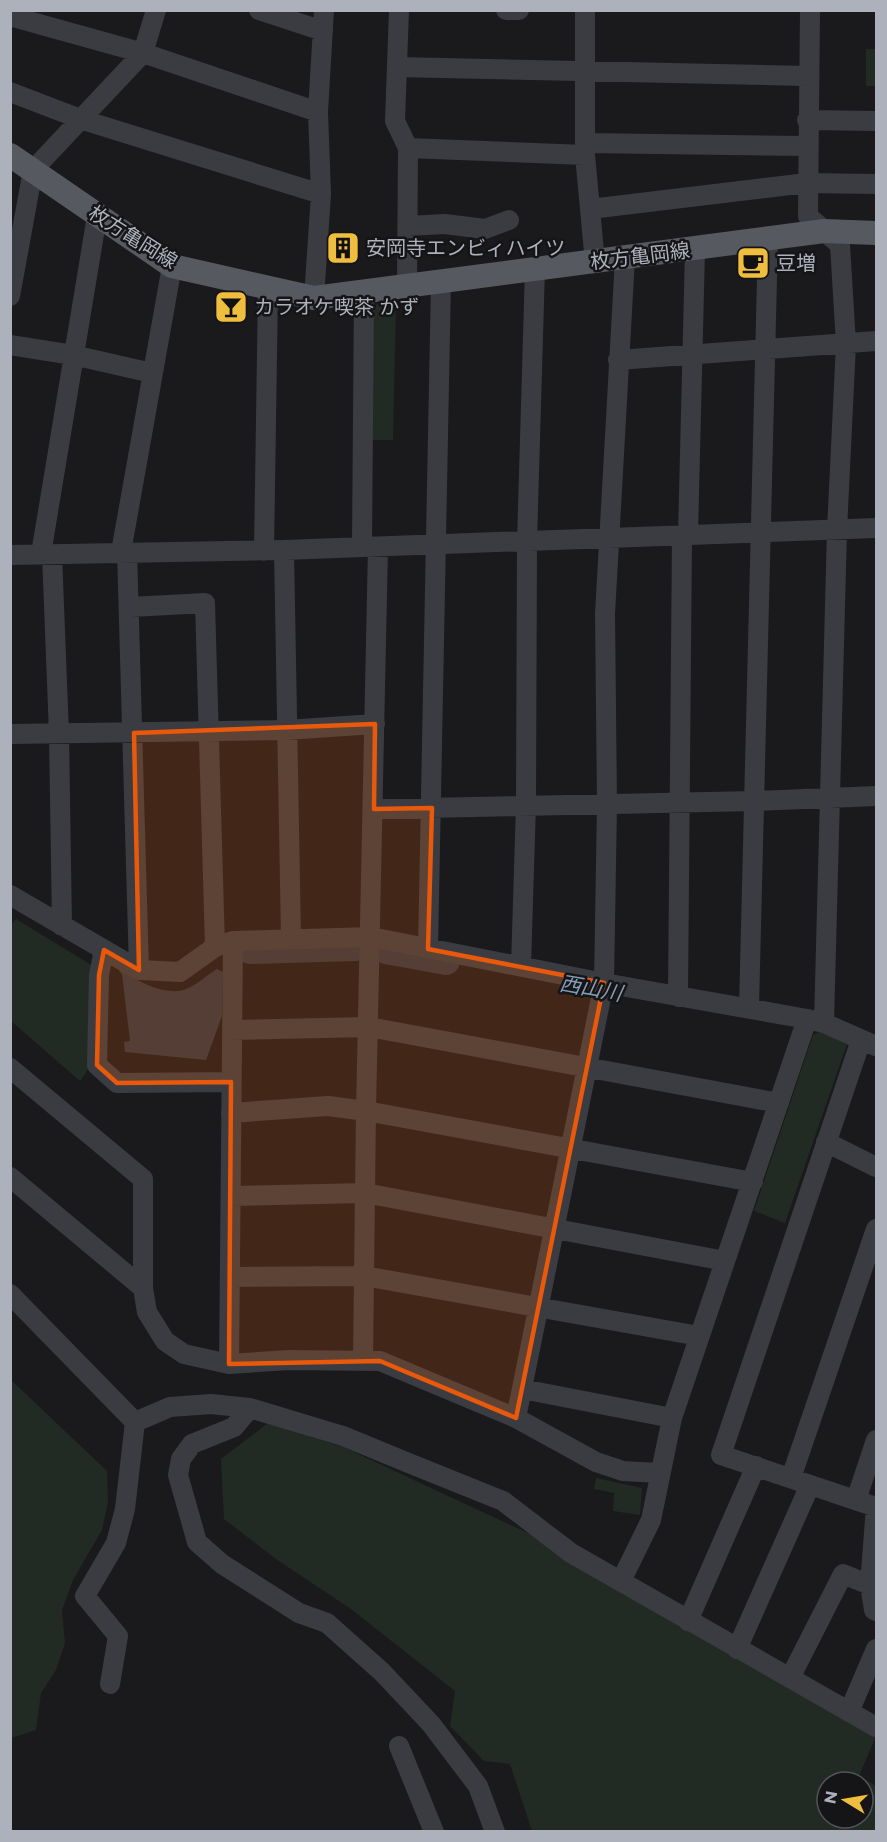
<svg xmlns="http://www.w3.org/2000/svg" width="887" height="1842" viewBox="0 0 887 1842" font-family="Montserrat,'Noto Sans JP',sans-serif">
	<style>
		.green { fill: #222b23; fill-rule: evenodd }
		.water { fill: #303841 }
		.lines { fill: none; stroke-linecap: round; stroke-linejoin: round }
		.river { stroke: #303841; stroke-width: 28 }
		.minor { stroke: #3b3c41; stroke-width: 20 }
		.major { stroke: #575960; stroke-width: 24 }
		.marked { fill: #e8590c; fill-opacity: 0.2; stroke: #e8590c; stroke-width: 4.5; stroke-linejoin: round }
		.labels { text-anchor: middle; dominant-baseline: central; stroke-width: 5; stroke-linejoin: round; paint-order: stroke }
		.street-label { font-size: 20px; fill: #adb1bc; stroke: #151517 }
		.poi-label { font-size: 20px; fill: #adb1bc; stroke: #151517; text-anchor: start }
		.water-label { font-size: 21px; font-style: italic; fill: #859cb6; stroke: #151517 }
	</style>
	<rect width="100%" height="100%" fill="#1a1a1c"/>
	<path class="green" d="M866,49H876V86H866Z
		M396,302L393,440H367L370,312L374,305Z
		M16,919L93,966L90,1067L80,1081L11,1021V925Z
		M819,1032L847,1044L785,1223L754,1211L813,1035Z
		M10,1379L107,1471L108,1502L102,1530L73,1580L62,1610L65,1643L56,1670L41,1693L36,1730L11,1738Z
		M268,1423L343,1447L543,1540L683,1628L876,1736L859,1776L876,1786V1831H532L510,1764L484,1761L450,1726L455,1691L351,1609L276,1559L224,1519L221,1459ZM827,1782H863V1818H827Z
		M596,1478L642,1488L640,1515L613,1511L614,1493L594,1489Z"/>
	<path class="water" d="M121,969C136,981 166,997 186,989C197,985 207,975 217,969L223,972L222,1016L206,1060L125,1052L124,1042L130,1041L122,974L119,971Z"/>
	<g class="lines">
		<path class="river" d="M250,950L356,947
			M386,950L446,961"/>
		<path class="minor" d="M259,10L323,31
			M399,10L395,121L408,148L407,286
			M506,10H519
			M585,10V155L595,263
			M810,10L808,216L840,245L846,344L837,530L824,1023
			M10,16L143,53L318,112
			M397,67L808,76
			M10,92L83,120L321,194
			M807,120L876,121
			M585,143L807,146
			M408,148L585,155
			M590,209L807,183L876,184
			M408,226L445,224L485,229L509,220
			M10,296L33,170L143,53L156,10
			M314,298L321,194L318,112L324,10
			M10,345L73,355L152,373
			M618,360L876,341
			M688,535L695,250
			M362,547L364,290
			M284,550L291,938
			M127,551L139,970
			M264,551L268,289
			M121,552L172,266
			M41,554L97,216
			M52,554L59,734L62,926
			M10,555L284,550L876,528
			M131,607L205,603L215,947
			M10,734L286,730L375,724
			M374,809L754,801L876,796
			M10,895L139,970L180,972L215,947L233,941L371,937L604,983L807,1019L824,1023L876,1046
			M428,949L441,281
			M104,950L99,975L97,1065L117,1083L231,1082
			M521,966L526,804L527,542L535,268
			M678,997L682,535
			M749,1008L768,238
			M232,1030L369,1027L779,1103
			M861,1040L721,1455L876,1507
			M10,1068L143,1179V1288L147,1312L165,1341L184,1354L229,1364L289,1360L380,1361L516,1418L596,1462L623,1471L660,1473
			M231,1113L328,1106L366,1111L753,1182
			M826,1142L876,1167
			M10,1177L143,1288
			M232,1196L365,1193L725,1261
			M231,1277L364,1276L699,1336
			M10,1294L135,1422
			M363,1360L366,1111L378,547
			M229,1364L233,941
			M522,1389L672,1418
			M250,1408L234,1427L192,1444L181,1459L178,1475L197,1542L222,1564L299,1613L327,1623L382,1672L431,1724L478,1786L495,1832
			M516,1418L604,983L607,804L605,614L625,258
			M791,1478L876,1229
			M856,1500L876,1440
			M876,1507L870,1585L874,1610L876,1611
			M621,1581L651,1520L672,1418L807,1019
			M688,1621L756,1466
			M737,1649L810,1485
			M790,1678L843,1574L870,1585
			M110,1684L118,1636L85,1596L116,1543L125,1509L135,1422L170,1407L211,1404L250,1408L343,1436L416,1466L503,1501L571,1553L876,1727
			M849,1712L876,1649
			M399,1746L434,1832"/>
		<path class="major" d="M10,155L172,266L314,298L824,231L876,233"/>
	</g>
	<path class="marked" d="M375,724L374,809L432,808L428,949L604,983L516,1418L380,1361L229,1364L231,1082L117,1083L97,1065L99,975L104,950L139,970L134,733Z"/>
	<defs>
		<g id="building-square" transform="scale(1.725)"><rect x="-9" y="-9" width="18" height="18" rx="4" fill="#f0be3e" stroke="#151517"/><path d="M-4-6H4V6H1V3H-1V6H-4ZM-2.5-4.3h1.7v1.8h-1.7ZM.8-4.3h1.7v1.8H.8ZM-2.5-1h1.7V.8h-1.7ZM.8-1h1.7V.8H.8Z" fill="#111"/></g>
		<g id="cafe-square" transform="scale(1.725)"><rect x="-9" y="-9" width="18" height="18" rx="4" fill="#f0be3e" stroke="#151517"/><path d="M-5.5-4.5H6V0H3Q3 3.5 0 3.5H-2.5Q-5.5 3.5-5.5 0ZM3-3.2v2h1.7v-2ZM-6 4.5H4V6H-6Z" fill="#111"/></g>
		<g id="bar-square" transform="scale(1.725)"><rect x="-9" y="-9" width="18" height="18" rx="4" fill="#f0be3e" stroke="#151517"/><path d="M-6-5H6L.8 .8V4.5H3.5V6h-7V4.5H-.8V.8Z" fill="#111"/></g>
	</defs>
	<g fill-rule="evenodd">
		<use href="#building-square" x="343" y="248"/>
		<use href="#cafe-square" x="753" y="263"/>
		<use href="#bar-square" x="231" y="307"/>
	</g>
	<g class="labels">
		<g class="street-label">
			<text transform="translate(133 237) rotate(32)">枚方亀岡線</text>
			<text transform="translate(640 256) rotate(-7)">枚方亀岡線</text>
		</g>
		<g class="poi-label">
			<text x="366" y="248">安岡寺エンビィハイツ</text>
			<text x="776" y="263">豆増</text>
			<text x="254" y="307">カラオケ喫茶 かず</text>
		</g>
		<g class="water-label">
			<text transform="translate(591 988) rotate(10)">西山川</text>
		</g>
	</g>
	<rect width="887" height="1842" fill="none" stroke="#adb1bc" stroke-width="24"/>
	<g transform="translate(845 1800) rotate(281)"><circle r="28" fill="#151517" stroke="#525359" stroke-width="1.5"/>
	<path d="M0-4.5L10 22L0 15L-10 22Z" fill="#f0be3e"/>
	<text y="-9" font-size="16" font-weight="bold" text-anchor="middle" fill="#adb1bc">N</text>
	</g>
</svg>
